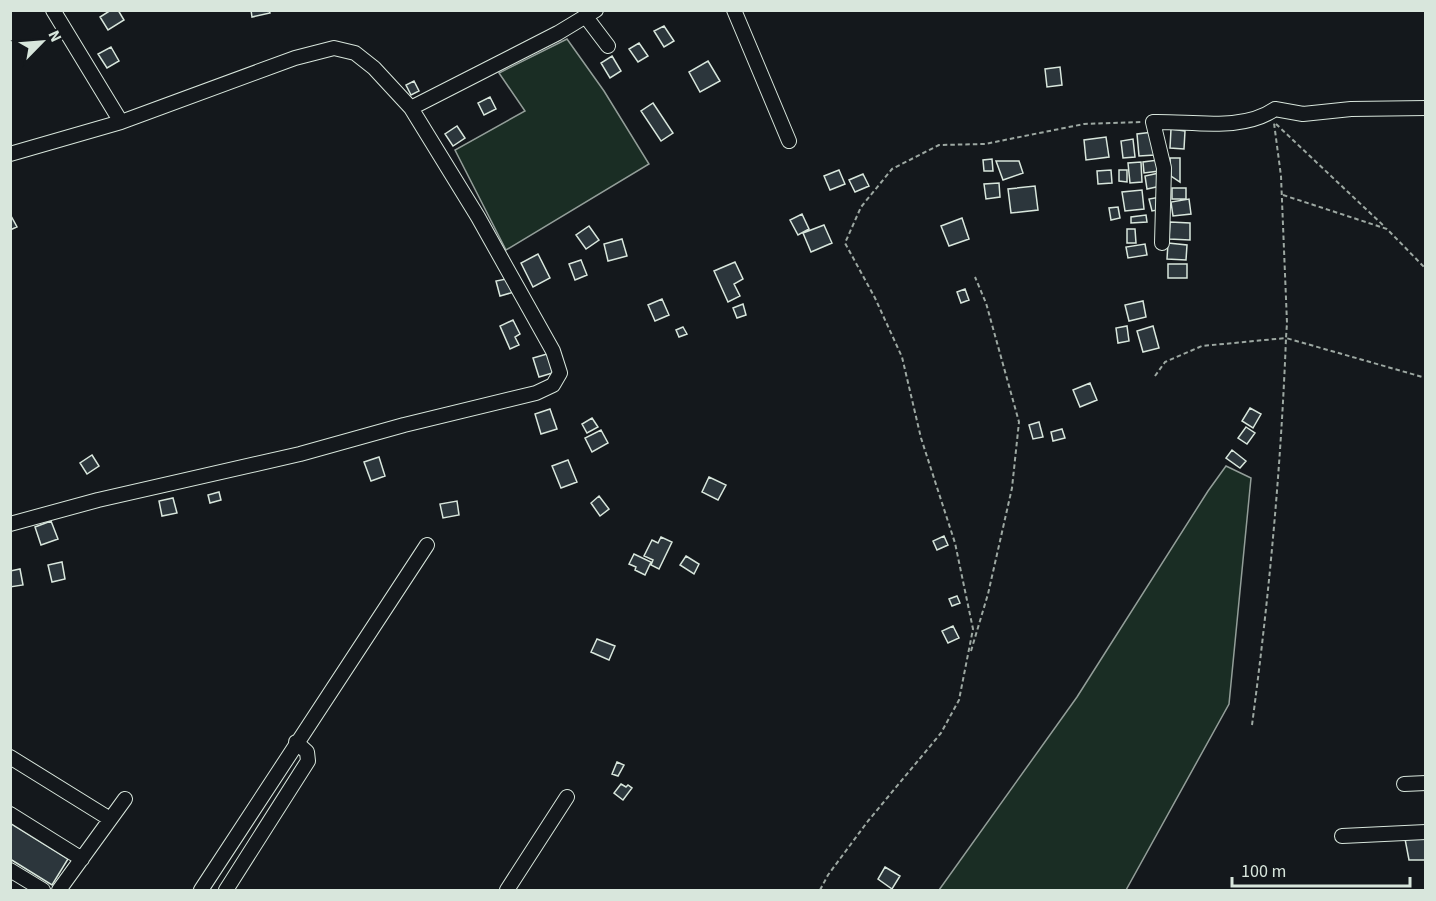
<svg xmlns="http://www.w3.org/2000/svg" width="1436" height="901" viewBox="0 0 1436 901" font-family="'Source Sans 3',sans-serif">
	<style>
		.green { fill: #1a2d24; stroke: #939e99; stroke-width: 1.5 }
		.building { fill: #2c363c; stroke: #d8e6dc; stroke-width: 1.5 }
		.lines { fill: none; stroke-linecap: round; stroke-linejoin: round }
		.minor-casing { stroke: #d8e6dc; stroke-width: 16 }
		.path { stroke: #9da8a2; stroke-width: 2; stroke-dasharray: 4.5 3; stroke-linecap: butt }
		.minor { stroke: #14181c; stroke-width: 14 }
	</style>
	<rect width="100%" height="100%" fill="#14181c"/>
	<path class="green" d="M567,39L604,91L649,164L506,250L455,150L525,111L499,73Z
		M1226,466L1251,478L1229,704L1126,890H939L1077,697L1208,491Z"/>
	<path class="building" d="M111,10H118L124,20L108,30L100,17Z
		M251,10H269L270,13L252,17Z
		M664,26L674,41L664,47L654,31Z
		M639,43L648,56L638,62L629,49Z
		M111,47L119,61L107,68L98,54Z
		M612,56L621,71L610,78L601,63Z
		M708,61L720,81L700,92L689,72Z
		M1060,67L1062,85L1047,87L1045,69Z
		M414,81L419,91L411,95L406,85Z
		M490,97L496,109L484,115L478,103Z
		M653,103L673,133L661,141L641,111Z
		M457,126L465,138L453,146L445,134Z
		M1171,129L1185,131L1184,149L1170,148Z
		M1153,132L1155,155L1139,156L1137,134Z
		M1106,137L1109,157L1086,160L1084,140Z
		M1133,139L1135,157L1123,158L1121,141Z
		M1170,158H1180V182L1171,176Z
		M992,159L993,171H984L983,160Z
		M1158,160L1159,171L1144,173L1143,162Z
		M996,161H1019L1023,173L1003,180Z
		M1141,162L1142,182L1130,183L1128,163Z
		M839,170L845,184L830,190L824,176Z
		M1111,170L1112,183L1098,184L1097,171Z
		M1119,170H1127V182L1119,181Z
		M1159,173L1161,186L1147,189L1145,176Z
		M863,174L869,186L855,192L849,180Z
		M999,183L1000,197L986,199L984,184Z
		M1035,186L1038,210L1011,213L1008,189Z
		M1172,188H1186V199H1172Z
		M1142,190L1144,209L1125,211L1122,192Z
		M1160,197L1163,209L1152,211L1149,199Z
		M1189,199L1191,214L1173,216L1171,202Z
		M1118,207L1120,218L1111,220L1109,208Z
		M10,214L17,227L10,230Z
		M802,214L809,229L798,235L790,220Z
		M1146,215L1147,222L1131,223V217Z
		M962,218L969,239L949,246L941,226Z
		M1170,222L1190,223V240L1169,239Z
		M824,225L832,243L811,252L803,233Z
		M589,226L599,240L586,249L576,235Z
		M1127,229H1135L1136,243H1127Z
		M622,239L627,256L608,261L604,244Z
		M1168,243L1187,245L1186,260L1167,259Z
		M1145,244L1147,255L1128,258L1126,247Z
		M538,254L550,278L533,287L521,263Z
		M581,260L587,275L575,280L569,264Z
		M735,262L743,279L734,284L740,296L728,302L714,271Z
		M1168,264H1187V278H1168Z
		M511,278L514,292L500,296L496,281Z
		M965,289L969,300L961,303L957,292Z
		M662,299L669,315L655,321L648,305Z
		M1143,301L1146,317L1129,321L1125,305Z
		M743,304L746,315L737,318L733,308Z
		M513,320L520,334L515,337L519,345L510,349L500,326Z
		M1127,326L1129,341L1118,343L1116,328Z
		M1153,326L1159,348L1143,352L1137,331Z
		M683,327L687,334L679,337L676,330Z
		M554,352L559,371L539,377L533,358Z
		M1090,383L1097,400L1080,407L1073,390Z
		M1250,408L1261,414L1253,428L1242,421Z
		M550,409L557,429L541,434L535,414Z
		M592,418L598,427L587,433L582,424Z
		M1039,422L1043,437L1033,439L1029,425Z
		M1246,427L1255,433L1247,444L1238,438Z
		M1062,429L1065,438L1053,441L1051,432Z
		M601,430L608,443L592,452L585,438Z
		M1232,450L1246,461L1240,468L1226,458Z
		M92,455L99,466L87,474L80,463Z
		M379,457L385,476L371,481L364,462Z
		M568,460L577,482L561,488L552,466Z
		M709,477L726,485L718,500L702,492Z
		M219,492L221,500L210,503L208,495Z
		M599,496L609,509L600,516L591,503Z
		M173,498L177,513L162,516L159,501Z
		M457,501L459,515L443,518L440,504Z
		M51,521L58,539L41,545L35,527Z
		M944,536L948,545L937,550L933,541Z
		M661,537L672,542L659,569L651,565L653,560L644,556L652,540L658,543Z
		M634,554L651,562L645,575L635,570L636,567L629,564Z
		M686,556L699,564L694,574L680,565Z
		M62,562L65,579L52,582L48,565Z
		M20,569L23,585L10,587V571Z
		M957,596L960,603L952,606L949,599Z
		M953,626L959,638L948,643L942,631Z
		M597,639L615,646L609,660L591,652Z
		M617,762L624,765L618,776L612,774Z
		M621,784L626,787L628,785L632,788L623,800L614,793Z
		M10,823L68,859L52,885L10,859Z
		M1426,838V860H1409L1405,839Z
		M885,867L900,876L892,889L878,879Z"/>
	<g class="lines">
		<g class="minor-casing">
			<path id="minor" d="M53,10L121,122
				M734,10L789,141
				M586,17L608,46
				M411,108L558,33L596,10
				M10,154L121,122L295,58L334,48L355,53L374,68L411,108L478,217L553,351L560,373L553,385L536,393L404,425L300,454L98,500L10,524
				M1162,243L1164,168L1153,122C1192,121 1242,132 1275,109L1303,114L1351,109L1426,108
				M10,757L110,819
				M1404,784L1426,783
				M10,814L82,859
				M1342,836L1426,832
				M10,870L43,890
				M59,890L125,799
				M201,890L427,545
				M226,890L308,761L307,752L296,742
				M507,890L567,797"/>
		</g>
		<path class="path" d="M1276,124L1385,227
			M1283,195L1387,229L1426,269
			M1155,376L1165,362L1202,346L1286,338L1287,323L1281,176L1274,123
			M971,651L988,594L1012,488L1019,422L986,303L975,277
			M1252,725C1269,597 1281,468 1286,338L1426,378
			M820,890L828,875L868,821L941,733L959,700L973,629L955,543L921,438L902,357L875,298L845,243L861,207L892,169L939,145L985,144L1084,124L1141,122"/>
		<use href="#minor" class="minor"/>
	</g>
	<rect width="1436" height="901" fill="none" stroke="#d8e6dc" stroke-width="24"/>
	<g transform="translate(42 42) rotate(65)" stroke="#14181c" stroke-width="4.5" paint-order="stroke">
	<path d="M0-4.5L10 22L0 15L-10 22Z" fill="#d8e6dc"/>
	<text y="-9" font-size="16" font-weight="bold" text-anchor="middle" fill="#d8e6dc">N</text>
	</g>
	<path d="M1232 877v9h178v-9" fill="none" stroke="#d8e6dc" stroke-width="3"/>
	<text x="1241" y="877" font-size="18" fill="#d8e6dc" stroke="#14181c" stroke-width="4.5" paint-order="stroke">100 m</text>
</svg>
